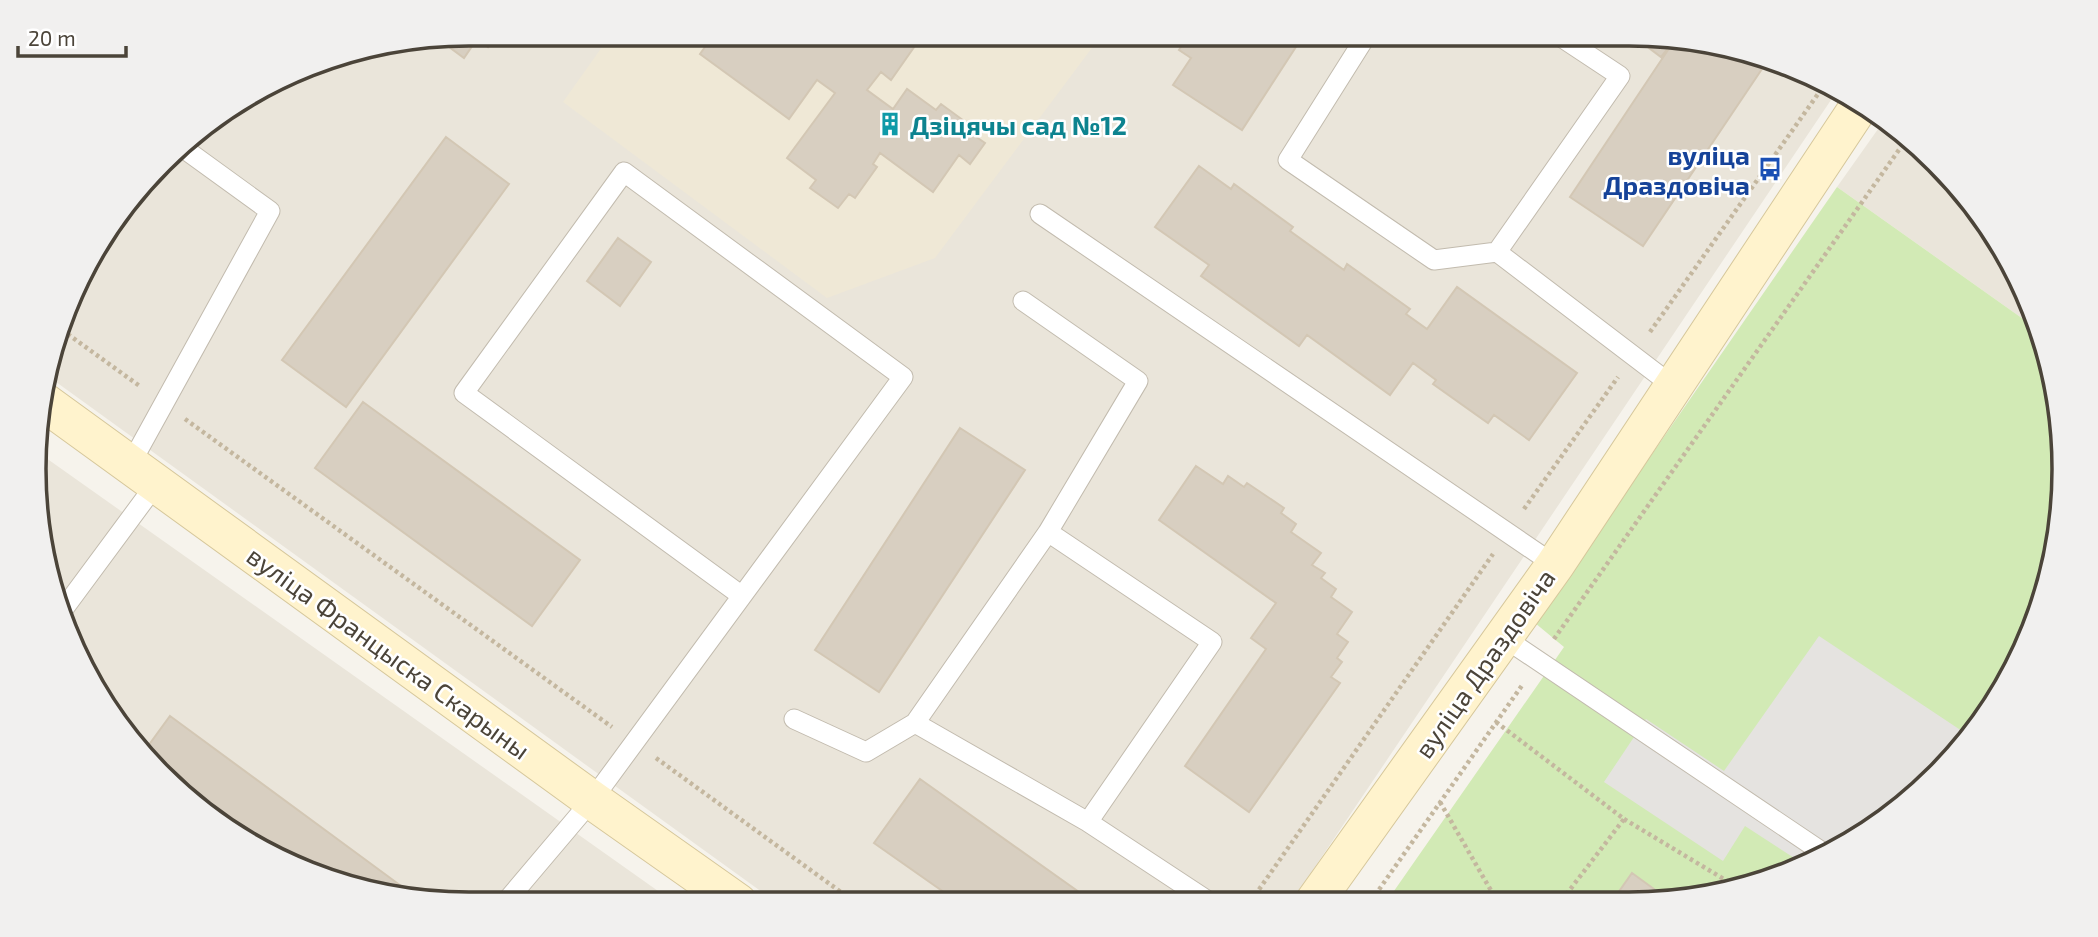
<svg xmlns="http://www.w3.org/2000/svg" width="2098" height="937" viewBox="0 0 2098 937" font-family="'Exo 2',sans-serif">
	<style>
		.residential { fill: #eae5da }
		.education { fill: #efe8d6 }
		.green { fill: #d2eab5 }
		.parking { fill: #e5e3e0 }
		.building { fill: #d8cfc1; stroke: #d3c7b4; stroke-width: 2 }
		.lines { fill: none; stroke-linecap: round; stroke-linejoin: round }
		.lane-casing { stroke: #c2bbae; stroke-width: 21 }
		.secondary-casing { stroke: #d6c79b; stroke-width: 40 }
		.path { stroke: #c4b79f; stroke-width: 4.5; stroke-dasharray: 3.5 3.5; stroke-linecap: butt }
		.lane { stroke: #fff; stroke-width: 19 }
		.secondary { stroke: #fff3cd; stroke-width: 38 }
		.labels { text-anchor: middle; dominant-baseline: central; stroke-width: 5; stroke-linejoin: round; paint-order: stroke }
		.culture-label { font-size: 26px; font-weight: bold; fill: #0d838f; stroke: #fff; text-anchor: start }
		.transit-label { font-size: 26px; font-weight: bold; fill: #164399; stroke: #fff; text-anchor: end }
		.street-label { font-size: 26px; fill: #4b4439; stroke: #fff }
		.rim { fill: none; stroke: #4b4439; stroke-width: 3.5 }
	</style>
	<rect width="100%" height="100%" fill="#f6f3ec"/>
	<path class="residential" d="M468,33H1630L1770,56L1835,94L1292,901L777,903L45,374L92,251L182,141L328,56Z
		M1883,122L1917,142L2020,276L2033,326L1837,187Z
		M39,453L675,903L469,904L328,881L182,796L91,686L37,526Z"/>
	<path class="education" d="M612,33H1103L935,258L827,298L563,102Z"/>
	<path class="green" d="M1837,187L2033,326L2064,440L2042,609L1975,733L1895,814L1796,870L1687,900L1387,901L1564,647L1535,623Z"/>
	<path class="parking" d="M1819,636L1971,737L1895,814L1805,865L1745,826L1723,861L1604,782L1646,719L1724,771Z"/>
	<path class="building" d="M468,33H499L488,47L477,39L464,58L437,38Z
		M715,33H924L891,80L881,72L867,90L893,109L907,89L936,110L941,104L975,129L972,134L985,143L970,164L959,155L933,192L880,153L873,164L877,167L855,198L849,194L838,208L810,188L816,180L787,158L835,93L817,80L789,119L700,54Z
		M1190,33H1305L1242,130L1173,85L1191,58L1179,50Z
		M1629,33H1630L1674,41L1661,57Z
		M1674,41L1770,57L1643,246L1570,197Z
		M446,137L509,184L346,407L282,360Z
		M1199,166L1231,189L1234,184L1293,227L1290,231L1344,270L1347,264L1410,309L1406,314L1427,329L1457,287L1577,373L1529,440L1494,415L1488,423L1433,384L1436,380L1413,363L1390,395L1307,335L1299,346L1201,276L1209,265L1155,227Z
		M618,238L651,262L620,306L587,281Z
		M363,402L580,560L532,626L315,468Z
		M960,428L1025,470L879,692L815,650Z
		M1196,466L1223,484L1228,476L1244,487L1247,483L1284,508L1281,513L1296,524L1291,532L1321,553L1312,565L1325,573L1321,578L1336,589L1331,597L1352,612L1337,634L1348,642L1337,658L1342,662L1331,677L1340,683L1249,812L1185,766L1266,649L1251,638L1276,603L1159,520Z
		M170,716L412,894L328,881L182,796L129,731L148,746Z
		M920,779L1093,902H958L874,843Z
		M1632,873L1669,900H1613Z"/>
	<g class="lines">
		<g class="lane-casing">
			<path id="lane" d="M1368,33L1288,160L1434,260L1497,252L1673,386
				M1040,214L1555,565
				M1497,252L1620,76L1555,33
				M1023,301L1138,381L1048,532L1212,642L1088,822L915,723L1048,532
				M130,465L270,211L179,145
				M65,607L156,484
				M1503,637L1825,854
				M794,719L866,752L915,723
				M1088,822L1208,901
				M504,904L592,800L903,377L624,172L464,393L742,596"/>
		</g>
		<g class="secondary-casing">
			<path id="secondary" d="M41,400L592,800L738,903
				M1315,901L1555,565L1858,108"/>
		</g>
		<path class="path" d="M62,330L141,387
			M1650,332L1818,94
			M185,419L612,727
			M1524,509L1618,377
			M1554,639L1908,137
			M1496,722L1624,819L1562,900
			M656,758L856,903
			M1440,802L1497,901
			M1624,819L1737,887
			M1251,901L1493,554
			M1371,901L1523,684"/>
		<use href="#lane" class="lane"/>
		<use href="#secondary" class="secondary"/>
	</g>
	<defs>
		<g id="building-bare" transform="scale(1.89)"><path d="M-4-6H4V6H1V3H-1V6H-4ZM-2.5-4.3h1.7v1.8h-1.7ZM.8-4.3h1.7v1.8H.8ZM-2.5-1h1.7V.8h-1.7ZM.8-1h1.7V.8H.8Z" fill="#0f9aa8" stroke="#fff" stroke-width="2.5" paint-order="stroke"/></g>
		<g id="bus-bare" transform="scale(1.89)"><path d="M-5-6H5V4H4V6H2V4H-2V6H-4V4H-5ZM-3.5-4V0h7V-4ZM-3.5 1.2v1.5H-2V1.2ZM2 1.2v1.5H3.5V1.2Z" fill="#1a4fb4" stroke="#fff" stroke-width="2.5" paint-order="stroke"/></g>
	</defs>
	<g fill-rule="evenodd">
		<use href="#building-bare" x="890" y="124"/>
		<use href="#bus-bare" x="1770" y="169"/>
	</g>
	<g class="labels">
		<g class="culture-label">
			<text x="910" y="124">Дзіцячы сад №12</text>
		</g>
		<g class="transit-label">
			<text x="1750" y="154">вуліца<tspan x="1750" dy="30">Драздовіча</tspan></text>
		</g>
		<g class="street-label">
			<text transform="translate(389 652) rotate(36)">вуліца Францыска Скарыны</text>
			<text transform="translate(1484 663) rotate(-55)">вуліца Драздовіча</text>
		</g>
	</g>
	<path d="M0 0H2098V937H0ZM469 46H1629A423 423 0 0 1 2052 469V469A423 423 0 0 1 1629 892H469A423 423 0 0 1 46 469V469A423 423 0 0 1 469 46Z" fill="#f1f0ef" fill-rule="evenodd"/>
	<path class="rim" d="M469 46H1629A423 423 0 0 1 2052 469V469A423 423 0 0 1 1629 892H469A423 423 0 0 1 46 469V469A423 423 0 0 1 469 46Z"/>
	<path d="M18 46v10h108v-10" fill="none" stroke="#4b4439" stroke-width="3.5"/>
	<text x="28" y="46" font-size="21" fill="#4b4439" stroke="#ffffff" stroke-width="5" paint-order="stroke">20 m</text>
</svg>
